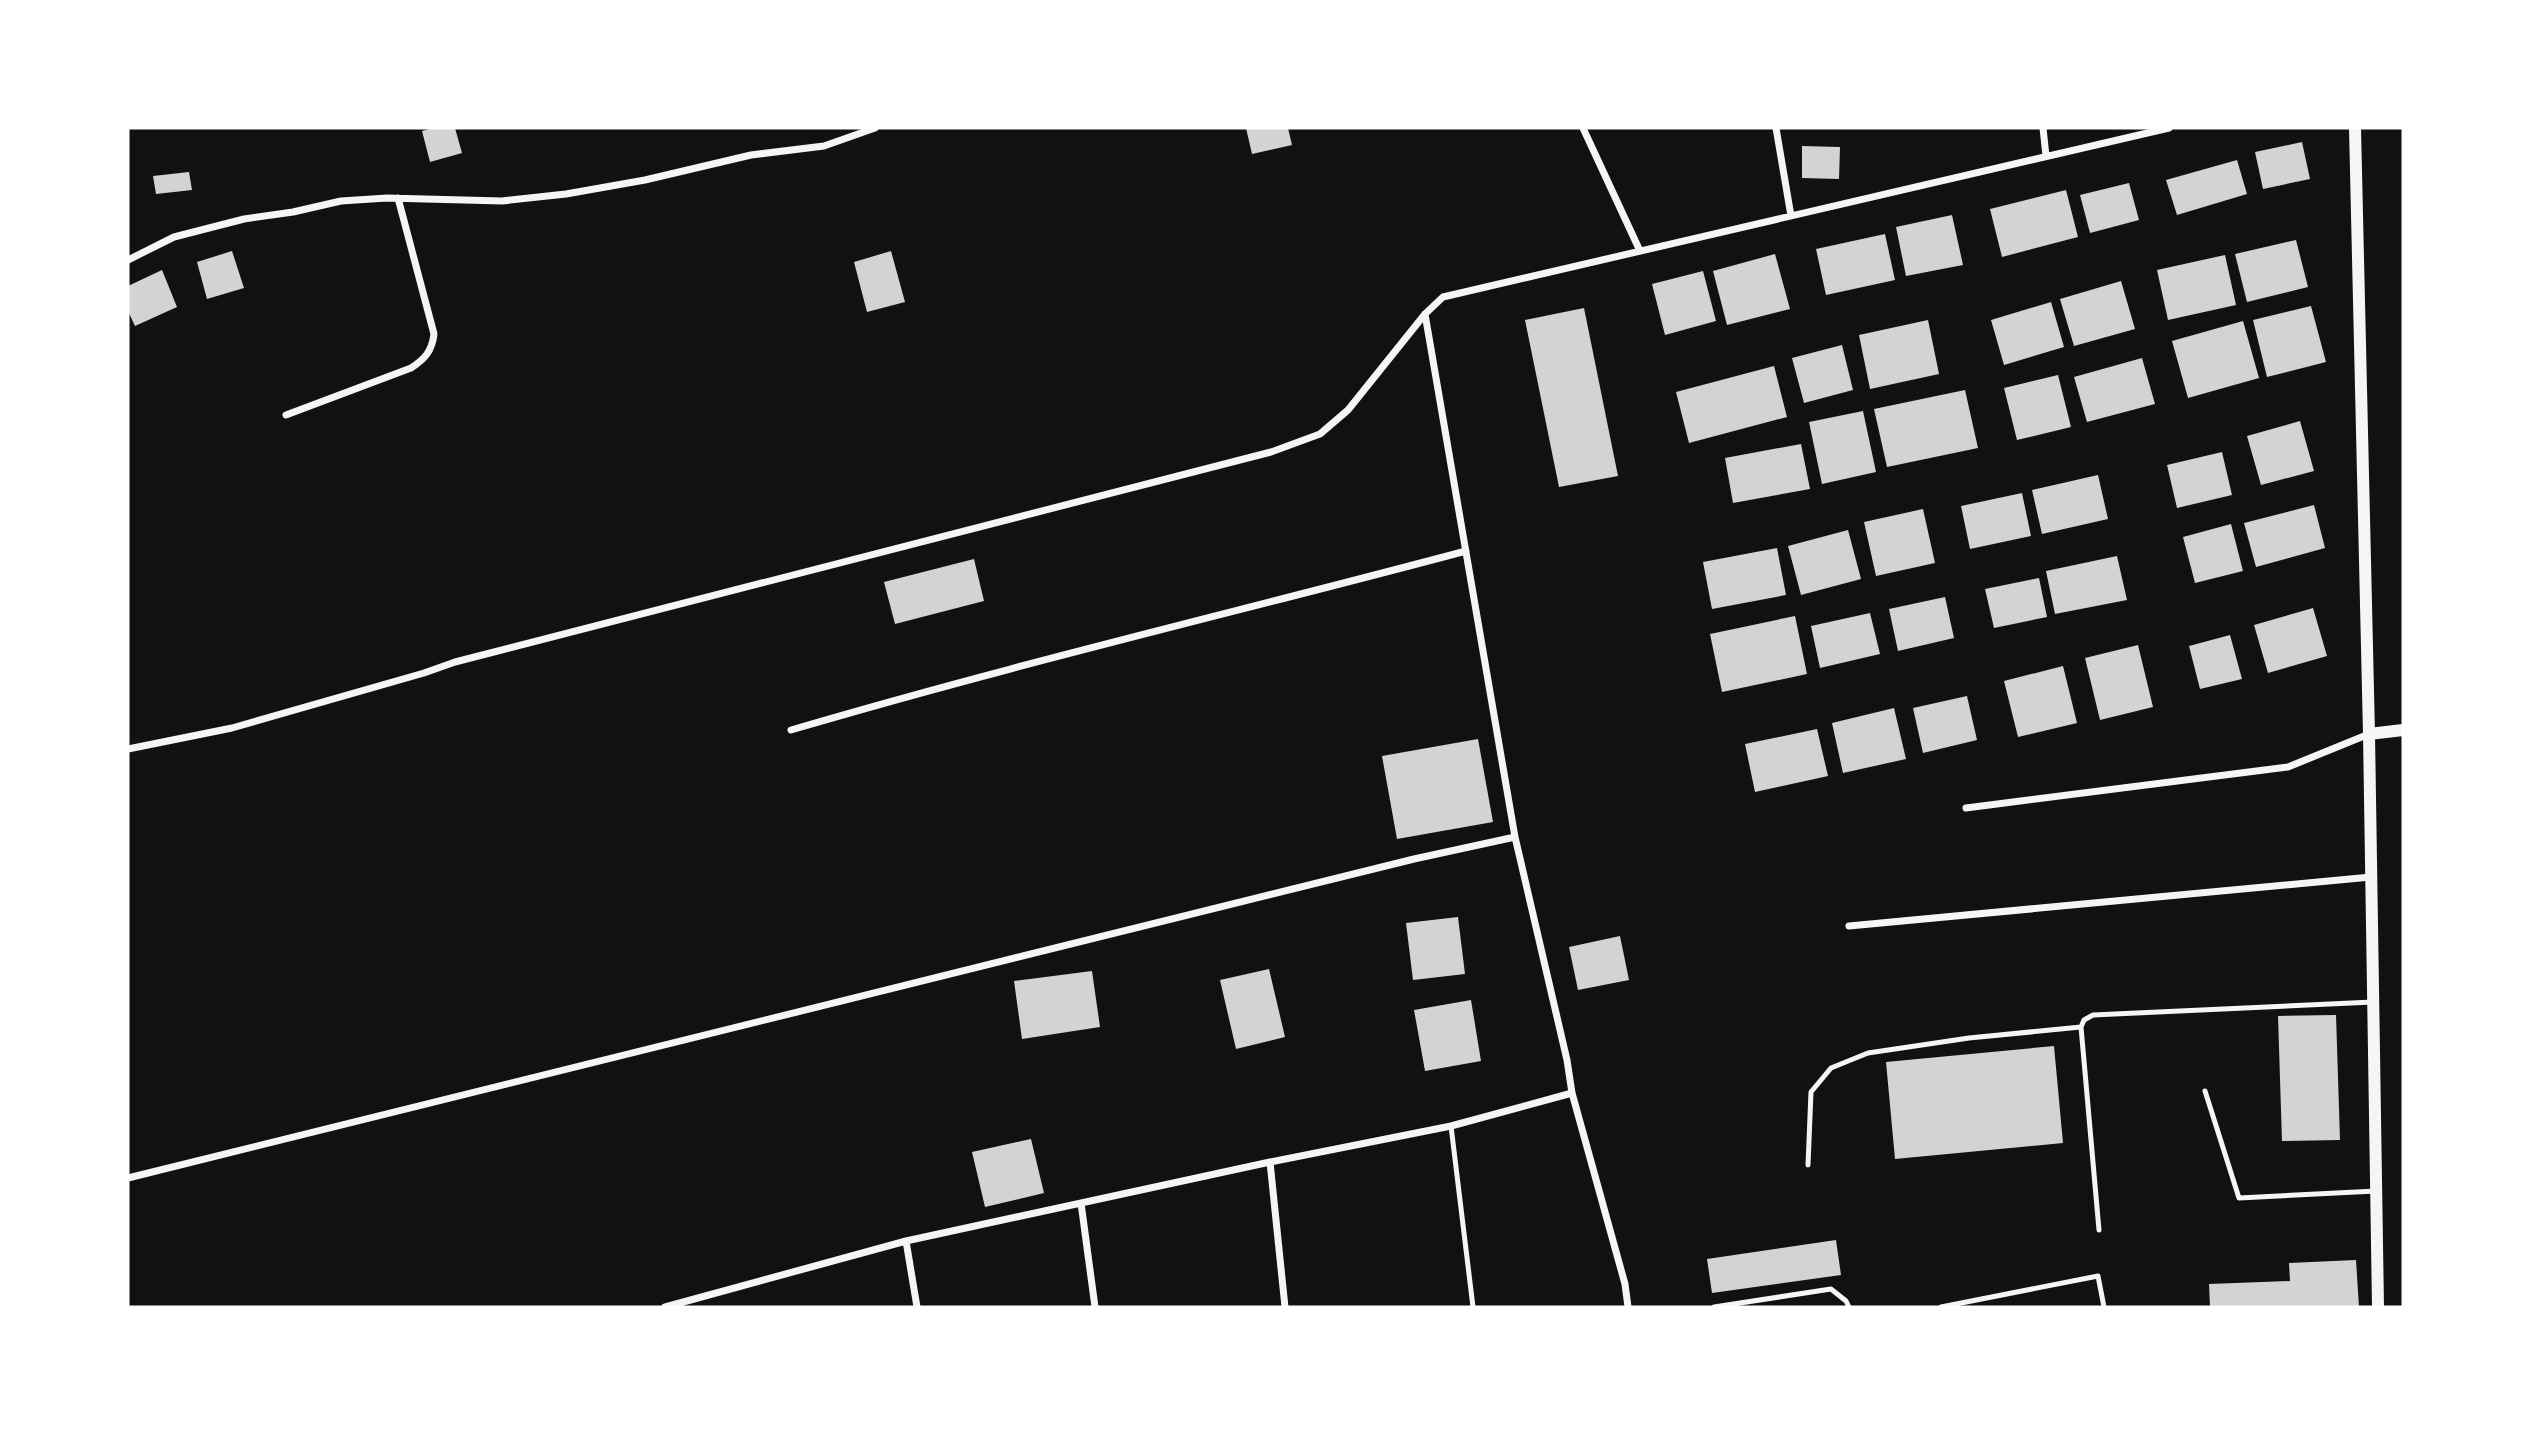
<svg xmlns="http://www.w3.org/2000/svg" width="2531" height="1435" viewBox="0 0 2531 1435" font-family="'Alegreya Sans',sans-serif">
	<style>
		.building { fill: #d3d3d3 }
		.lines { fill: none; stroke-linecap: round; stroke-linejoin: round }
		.service { stroke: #f5f5f5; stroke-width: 5 }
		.minor { stroke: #f5f5f5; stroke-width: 7 }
		.tertiary { stroke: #f5f5f5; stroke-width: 12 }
	</style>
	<rect width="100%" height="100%" fill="#111"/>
	<path class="building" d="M433,128H455L462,153L430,162L422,131Z
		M1246,128H1288L1292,145L1252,154Z
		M2302,142L2310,179L2263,189L2255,152Z
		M1802,146L1840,147L1839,179L1802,178Z
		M2237,160L2247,194L2177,215L2166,180Z
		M189,172L192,190L156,194L153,176Z
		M2129,183L2139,220L2090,233L2080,195Z
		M2066,190L2078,237L2002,257L1990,209Z
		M1952,215L1963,265L1906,276L1896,227Z
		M1885,234L1895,280L1826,295L1816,249Z
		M2296,240L2308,287L2247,302L2235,254Z
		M232,251L244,288L207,299L197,262Z
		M891,251L905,302L867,312L854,262Z
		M1775,254L1790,309L1727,325L1713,271Z
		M2225,255L2236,305L2168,320L2157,270Z
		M162,270L177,307L135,326L128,311V286Z
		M1703,271L1716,321L1665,335L1652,284Z
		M2121,281L2135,329L2074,346L2060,299Z
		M2051,302L2064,347L2004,365L1991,320Z
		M2311,306L2326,362L2267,377L2253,320Z
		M1584,308L1618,476L1559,487L1525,320Z
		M1928,320L1939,374L1870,389L1859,335Z
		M2243,321L2259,378L2188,398L2172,341Z
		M1842,345L1853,390L1804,403L1792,358Z
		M2142,358L2155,404L2087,422L2074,377Z
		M1774,366L1787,417L1689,443L1676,392Z
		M2058,375L2071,427L2017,440L2004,388Z
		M1965,390L1978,448L1887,467L1874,409Z
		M1863,411L1876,472L1822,484L1809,422Z
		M2300,421L2314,471L2261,485L2247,436Z
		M1801,444L1810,489L1733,503L1725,458Z
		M2222,452L2232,495L2177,508L2167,465Z
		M2098,475L2108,519L2042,534L2032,490Z
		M2022,493L2031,536L1970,549L1961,506Z
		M2314,505L2325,548L2256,567L2244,523Z
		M1923,509L1935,563L1876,576L1864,522Z
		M2231,524L2243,571L2195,583L2183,537Z
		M1848,530L1861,579L1801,595L1788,546Z
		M1777,548L1786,595L1712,609L1703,562Z
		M2117,556L2127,600L2055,614L2046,571Z
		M974,559L984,601L895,624L884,582Z
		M2039,578L2047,617L1994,628L1985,589Z
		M1945,597L1954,638L1898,651L1889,609Z
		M2313,608L2327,656L2268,673L2254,625Z
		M1870,613L1880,654L1820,668L1811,626Z
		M1795,616L1807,674L1722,692L1710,634Z
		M2230,635L2242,679L2200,689L2189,646Z
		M2138,645L2153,707L2100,720L2085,658Z
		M2063,666L2077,723L2018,737L2004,681Z
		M1967,696L1977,740L1923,753L1913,708Z
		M1894,708L1906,759L1843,773L1832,723Z
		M1817,729L1828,776L1755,792L1745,744Z
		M1478,739L1493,822L1397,839L1382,756Z
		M1458,917L1465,974L1413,980L1406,923Z
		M1620,936L1629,980L1578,990L1569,947Z
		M1269,969L1285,1037L1236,1049L1220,980Z
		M1092,971L1100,1027L1022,1039L1014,981Z
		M1471,1000L1481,1061L1425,1071L1414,1010Z
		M2336,1015L2340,1140L2282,1141L2278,1016Z
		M2054,1046L2063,1143L1895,1159L1886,1062Z
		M1031,1139L1044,1193L985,1207L972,1152Z
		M1836,1240L1841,1275L1712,1293L1707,1259Z
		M2356,1260L2359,1307H2210L2209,1284L2290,1281L2289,1263Z"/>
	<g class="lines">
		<path class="service" d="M2205,1091L2239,1198L2376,1191
			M1451,1126L1473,1307
			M1808,1165L1811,1092L1831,1068L1868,1053L1969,1038L2081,1027
			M2099,1230L2081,1027L2084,1020L2093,1015L2373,1002
			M1714,1307L1831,1289L1846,1301L1849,1307
			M1941,1307L2098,1276L2104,1307"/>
		<path class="minor" d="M1583,128L1640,251
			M1776,128L1791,216
			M2043,128L2046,156
			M128,260L174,237L244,219L293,212L341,201L387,198L502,201L566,194L645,180L751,155L824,146L875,128
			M286,415L411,368C425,359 432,351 434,334L398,198
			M791,730C1015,664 1241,611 1466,551
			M128,749L232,728L424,673L455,662L1271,452L1320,434L1348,410L1425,314L1443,297L2169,128
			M1966,808L2288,767L2369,734
			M1849,926L2371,877
			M1572,1093L1625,1284L1628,1307
			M1270,1162L1285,1307
			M128,1178L1414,859L1515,837
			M1081,1203L1095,1307
			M906,1241L917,1307
			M665,1307L906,1241L1270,1162L1451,1126L1572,1093L1567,1060L1515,837L1425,314"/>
		<path class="tertiary" d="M2355,128L2369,734L2378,1307
			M2369,734L2403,730"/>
	</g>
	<rect width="2531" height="1435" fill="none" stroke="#ffffff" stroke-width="259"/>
</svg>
